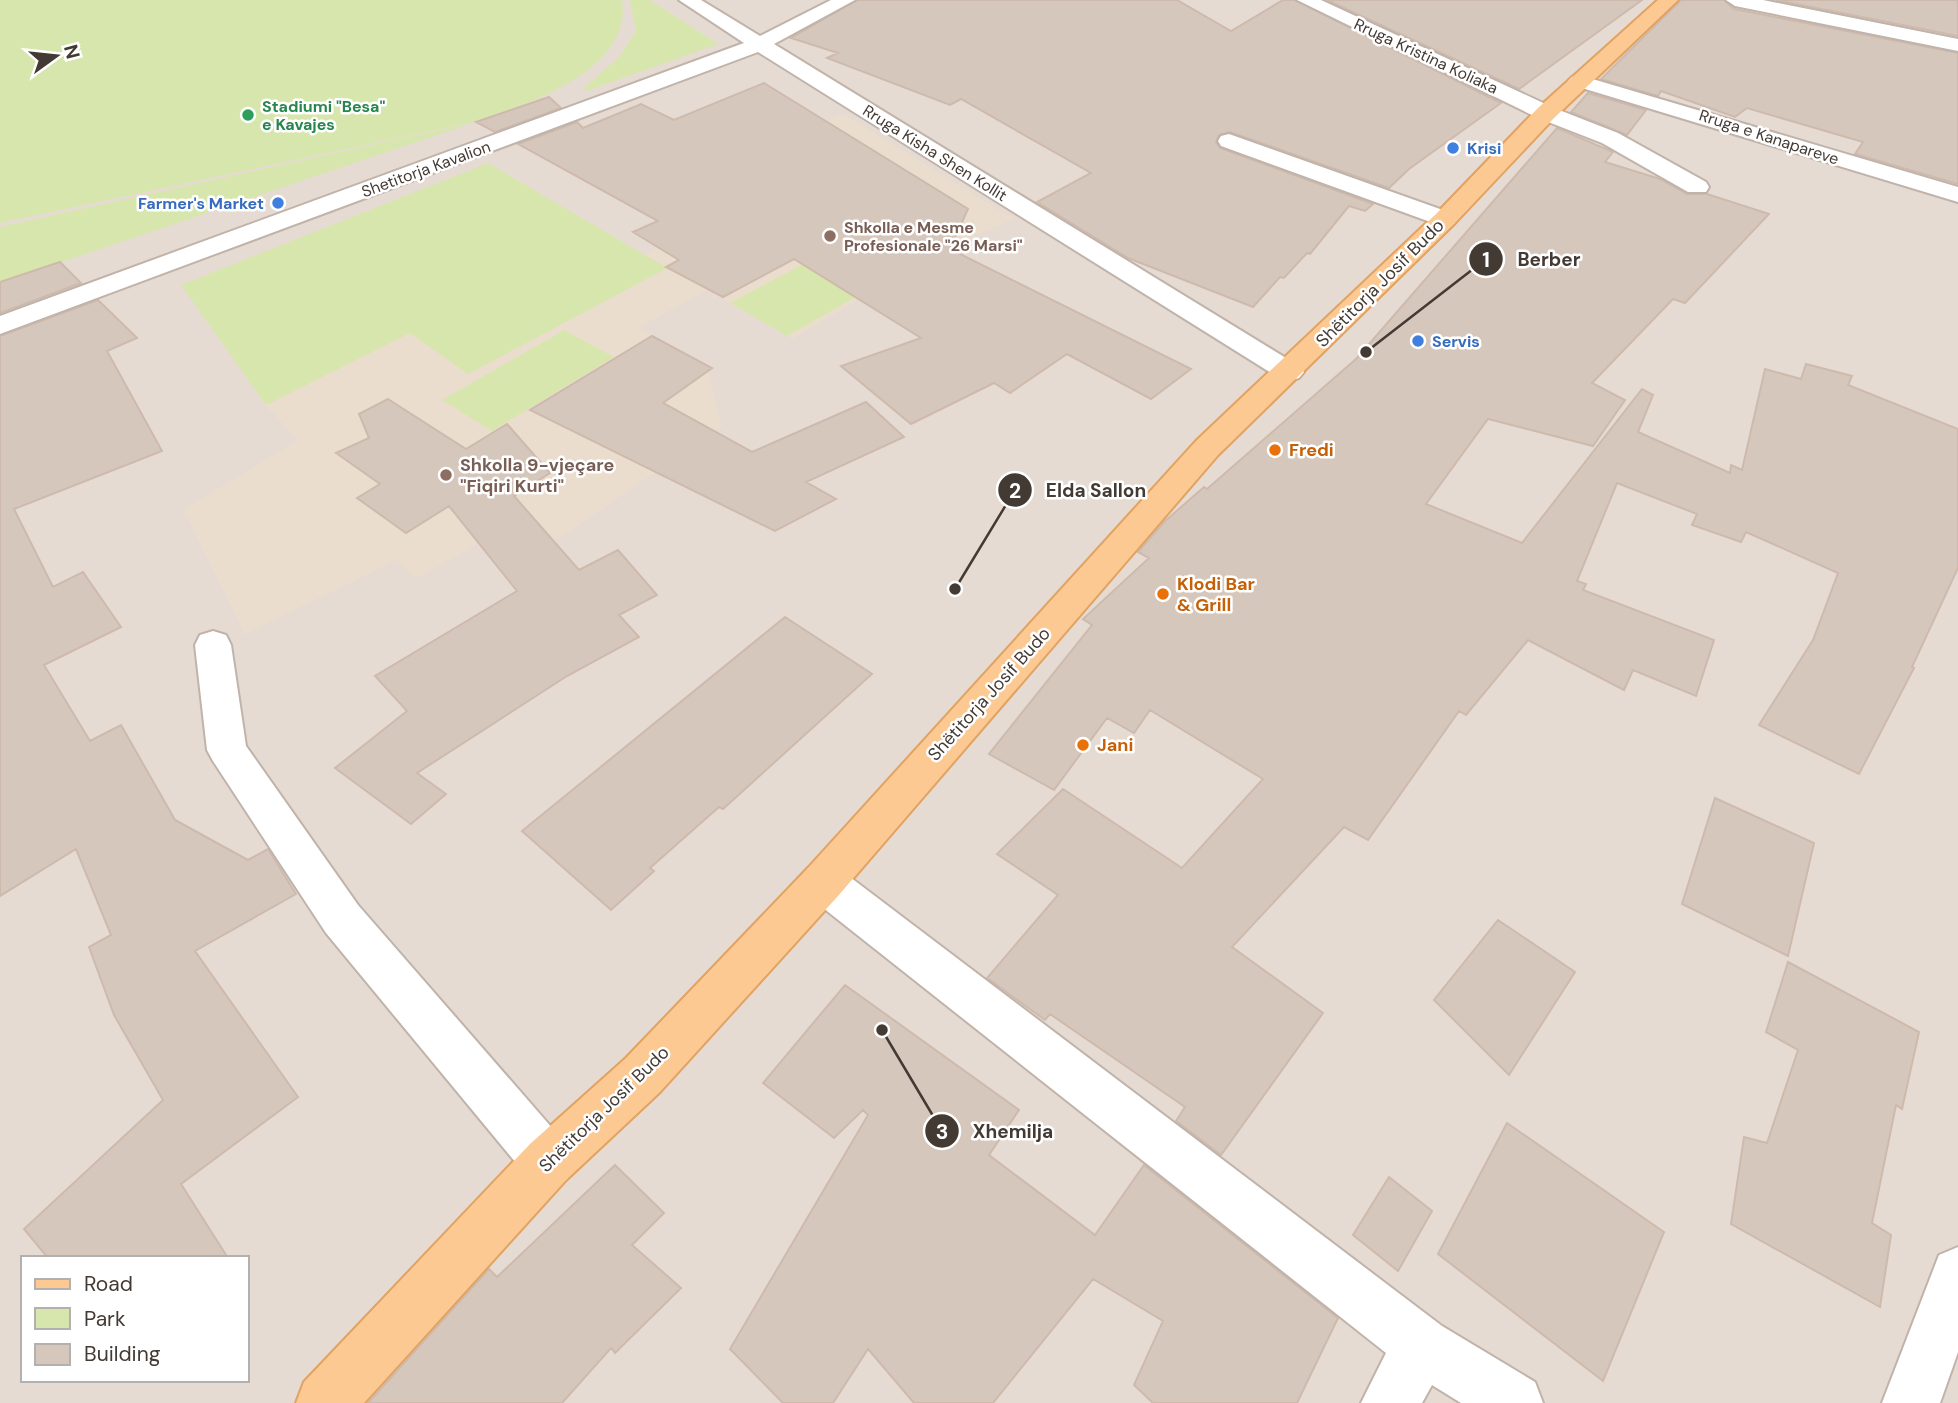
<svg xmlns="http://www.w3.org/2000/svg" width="1958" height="1403" viewBox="0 0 1958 1403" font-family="'DM Sans',sans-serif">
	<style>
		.residential { fill: #e6dbd2; fill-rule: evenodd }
		.education { fill: #ebddce }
		.green { fill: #d7e6ac }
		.building { fill: #d6c7bc; stroke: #cebaad; stroke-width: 2 }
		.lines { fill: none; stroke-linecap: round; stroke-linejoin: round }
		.minor-casing { stroke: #c0b3aa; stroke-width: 4 }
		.major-casing { stroke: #e1a262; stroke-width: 4 }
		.minor { fill: #fff; fill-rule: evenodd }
		.major { fill: #fdc992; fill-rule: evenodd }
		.leisure-dot { fill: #2e9e5b; stroke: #fff; stroke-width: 2.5 }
		.shop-dot { fill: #3f7fe0; stroke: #fff; stroke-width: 2.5 }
		.education-dot { fill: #8d6e63; stroke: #fff; stroke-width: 2.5 }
		.food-dot { fill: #e8710a; stroke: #fff; stroke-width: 2.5 }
		.labels { text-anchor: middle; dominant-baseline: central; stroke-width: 5; stroke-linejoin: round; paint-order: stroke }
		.far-street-label { font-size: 16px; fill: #433a34; stroke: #fff }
		.far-leisure-label { font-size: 16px; font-weight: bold; fill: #27864d; stroke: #fff; text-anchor: start }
		.far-shop-label { font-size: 16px; font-weight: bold; fill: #366cbe; stroke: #fff; text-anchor: start }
		.far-education-label { font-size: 16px; font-weight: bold; fill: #785e54; stroke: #fff; text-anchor: start }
		.street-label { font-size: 18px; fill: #433a34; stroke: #fff }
		.food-label { font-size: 18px; font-weight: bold; fill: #c56008; stroke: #fff; text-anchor: start }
		.education-label { font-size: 18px; font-weight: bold; fill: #785e54; stroke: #fff; text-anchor: start }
		.leader { fill: none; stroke: #433a34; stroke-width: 2.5 }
		.callout-dot { fill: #433a34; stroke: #fff; stroke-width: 2.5 }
		.mark-label { font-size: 21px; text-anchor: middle; font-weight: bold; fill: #fff }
		.callout-label { font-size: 19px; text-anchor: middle; font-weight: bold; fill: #433a34; stroke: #fff; stroke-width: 5; stroke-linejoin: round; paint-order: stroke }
	</style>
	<rect width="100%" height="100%" fill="#f2ebe4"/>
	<path class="residential" d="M0,0H1958V1403H0ZM23,1258H247V1380H23Z"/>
	<path class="education" d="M843,114L1013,219L935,252L793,339L691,281L707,290L638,328L712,368L708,372L722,426L555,541L525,517L416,578L396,560L245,634L184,510L298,440L266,405L410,332L468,374L667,268L645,255L788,187L738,162Z"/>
	<path class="green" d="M0,0H622C633,71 525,105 473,122L0,223Z
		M630,0H650L718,44L586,91L584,88L620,56L636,31Z
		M472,123L0,283V227Z
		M488,163L667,268L468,374L410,333L266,405L181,285Z
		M848,240L905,269L787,336L730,303Z
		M564,330L614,357L492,431L442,400Z"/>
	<path class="building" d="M857,0H1177L1231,31L1283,0H1295L1501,103L1409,169L1389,188L1230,132L1219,135L1216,142L1220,148L1373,204L1365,211L1349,206L1310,254L1307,253L1284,278L1280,277L1253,307L1128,258L1037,202L1091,173L961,99L950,105L827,58L838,53L791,38Z
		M1327,0H1642L1519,89Z
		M1681,0H1724L1734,9L1958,53V184L1855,154L1863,142L1747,108L1735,117L1661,91L1658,96L1601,79Z
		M1776,0H1958V36Z
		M764,83L968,209L950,249L1191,369L1151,399L1067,354L1010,393L994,383L911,424L841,366L921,338L794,259L723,297L666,267L679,260L633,232L658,221L518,144L577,122L583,128L641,104L674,120Z
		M1588,93L1646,110L1627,135L1571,112Z
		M549,97L561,108L495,132L476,122Z
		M1557,128L1613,152L1605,162L1660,179L1687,194H1707L1769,214L1685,303L1673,299L1592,383L1625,400L1593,446L1488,419L1426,504L1522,543L1642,389L1653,395L1638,432L1730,473L1731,465L1742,470L1765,369L1801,379L1806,364L1852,376L1848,385L1958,429V568L1912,667L1914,668L1859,774L1759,725L1813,640L1838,573L1746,532L1741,542L1692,525L1697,514L1617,483L1577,581L1586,584L1583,590L1714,640L1696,696L1633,670L1624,690L1528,640L1466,715L1459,711L1368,840L1344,827L1232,947L1323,1013L1221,1155L1176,1121L1185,1107L1050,1014L1045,1020L987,978L1058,895L997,854L1063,789L1182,868L1263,779L1150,710L1134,733L1107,718L1054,790L989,754L1092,625L1083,619L1149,558L1138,552L1164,522L1204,487L1207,489L1356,359Z
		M60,262L81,283L0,313V282Z
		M98,300L137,338L107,351L162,451L14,509L53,587L83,572L121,627L44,665L90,741L121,725L175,820L248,860L268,849L296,894L195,951L298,1097L181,1184L228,1258H48L24,1229L163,1100L114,1015L89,947L111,935L76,849L0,896V336Z
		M652,336L712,368L663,403L752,452L866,402L904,437L806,482L836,499L775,531L530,410Z
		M388,399L466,449L507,424L550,473L514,496L579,570L618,550L657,595L619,615L639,637L567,676L417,773L446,794L411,824L335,768L407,711L375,676L517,591L449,506L406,533L357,498L380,484L336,453L369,438L359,414Z
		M785,617L872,674L723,809L719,807L650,868L654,871L611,910L522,831Z
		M1715,798L1814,843L1788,956L1682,904Z
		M1498,920L1575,972L1509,1075L1434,1000Z
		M1788,962L1919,1032L1902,1109L1896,1105L1872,1223L1891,1235L1880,1307L1731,1224L1744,1137L1767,1143L1798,1050L1766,1032Z
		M845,985L1019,1110L989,1155L1095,1235L1144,1165L1338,1318L1297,1403H1153L1134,1385L1163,1321L1093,1279L993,1403H914L868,1349L833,1403H783L730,1349L868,1115L863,1110L834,1138L763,1083Z
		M1507,1123L1664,1232L1603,1381L1438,1254Z
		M615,1165L664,1213L632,1245L681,1288L615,1353L611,1348L562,1403H368L489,1269L497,1277Z
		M1389,1177L1432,1211L1398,1271L1353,1235Z"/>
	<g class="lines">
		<g class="minor-casing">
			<path id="minor" d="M679,0H701L760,36L831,0H855L774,44L1299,366L1304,372L1299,378L1289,381L1279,378L758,52L0,334V316L744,43Z
				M1297,0H1321L1554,108L1618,133L1706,182L1709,187L1706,192H1688L1602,143L1538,118Z
				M1726,0H1763L1958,39V51L1735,6Z
				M1579,75L1958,187V202L1572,85L1568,81L1572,77Z
				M1229,134L1454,214L1457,219L1454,224H1436L1221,146L1218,141L1221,136Z
				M213,631L226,635L231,645L246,746L358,905L566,1144L574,1162L566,1180L548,1188L530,1180L326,933L213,761L207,750L195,645L200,635Z
				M823,863L838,868L1442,1326L1535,1382L1543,1403H1461L1432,1385L1422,1403H1361L1386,1353L808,896L801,882L808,868Z
				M1958,1247V1352L1940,1403H1882L1939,1255Z"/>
		</g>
		<g class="major-casing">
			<path id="major" d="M1658,0H1678L1554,118L1454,224L1218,455L838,896L660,1092L566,1180L364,1403H296L304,1382L530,1144L626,1058L808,868L1196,441L1436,214L1538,108Z"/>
		</g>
		<use href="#minor" class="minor"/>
		<use href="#major" class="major"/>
	</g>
	<circle class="leisure-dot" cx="248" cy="115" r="7"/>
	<g class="shop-dot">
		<circle cx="1453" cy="148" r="7"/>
		<circle cx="278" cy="203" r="7"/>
		<circle cx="1418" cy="341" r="7"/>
	</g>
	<g class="education-dot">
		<circle cx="830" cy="236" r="7"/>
		<circle cx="446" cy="475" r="7"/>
	</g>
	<g class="food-dot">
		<circle cx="1275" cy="450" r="7"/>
		<circle cx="1163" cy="594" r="7"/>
		<circle cx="1083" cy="745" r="7"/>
	</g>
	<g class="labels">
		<g class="far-street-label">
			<text transform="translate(1426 56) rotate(25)">Rruga Kristina Koliaka</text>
			<text transform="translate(1769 137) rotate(18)">Rruga e Kanapareve</text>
			<text transform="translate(935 153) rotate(32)">Rruga Kisha Shen Kollit</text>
			<text transform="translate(426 169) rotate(-20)">Shetitorja Kavalion</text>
		</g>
		<g class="far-leisure-label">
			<text x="262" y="106">Stadiumi "Besa"<tspan x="262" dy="18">e Kavajes</tspan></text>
		</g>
		<g class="far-shop-label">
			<text x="1467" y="148">Krisi</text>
			<text x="264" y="203" text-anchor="end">Farmer's Market</text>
			<text x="1432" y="341">Servis</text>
		</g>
		<g class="far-education-label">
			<text x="844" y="227">Shkolla e Mesme<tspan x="844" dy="18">Profesionale "26 Marsi"</tspan></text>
		</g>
		<g class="street-label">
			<text transform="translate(1380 283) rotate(-45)">Shëtitorja Josif Budo</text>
			<text transform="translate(989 694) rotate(-48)">Shëtitorja Josif Budo</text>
			<text transform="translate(604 1109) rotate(-44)">Shëtitorja Josif Budo</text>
		</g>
		<g class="food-label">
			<text x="1289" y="450">Fredi</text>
			<text x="1177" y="584">Klodi Bar<tspan x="1177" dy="21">&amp; Grill</tspan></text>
			<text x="1097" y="745">Jani</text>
		</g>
		<g class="education-label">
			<text x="460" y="465">Shkolla 9-vjeçare<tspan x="460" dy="21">"Fiqiri Kurti"</tspan></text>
		</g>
	</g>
	<path class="leader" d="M1366 352L1486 259M955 589L1015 490M882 1030L942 1131"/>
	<g class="callout-dot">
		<circle cx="1366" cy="352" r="7"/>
		<circle cx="955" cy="589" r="7"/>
		<circle cx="882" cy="1030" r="7"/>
		<circle cx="1486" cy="259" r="18"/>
		<circle cx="1015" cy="490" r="18"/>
		<circle cx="942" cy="1131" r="18"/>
	</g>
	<g class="mark-label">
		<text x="1486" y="267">1</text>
		<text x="1015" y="498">2</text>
		<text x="942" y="1139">3</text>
	</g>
	<g class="callout-label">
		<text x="1549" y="266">Berber</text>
		<text x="1096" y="497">Elda Sallon</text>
		<text x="1013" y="1138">Xhemilja</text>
	</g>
	<rect x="21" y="1256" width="228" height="126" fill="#ffffff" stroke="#b4b0ae" stroke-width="2"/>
	<rect x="35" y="1279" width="35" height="10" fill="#fdc992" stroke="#b4b0ae" stroke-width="2"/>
	<text x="84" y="1291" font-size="21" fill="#433a34">Road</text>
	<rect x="35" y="1308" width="35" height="21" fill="#d7e6ac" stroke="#b4b0ae" stroke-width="2"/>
	<text x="84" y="1326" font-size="21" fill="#433a34">Park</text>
	<rect x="35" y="1344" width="35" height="21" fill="#d6c7bc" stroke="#b4b0ae" stroke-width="2"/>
	<text x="84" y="1361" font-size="21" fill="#433a34">Building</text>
	<g transform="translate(56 56) rotate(75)" stroke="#ffffff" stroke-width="5" paint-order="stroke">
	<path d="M0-5L12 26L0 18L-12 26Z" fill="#433a34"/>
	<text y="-10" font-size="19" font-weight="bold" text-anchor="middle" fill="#433a34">N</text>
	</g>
</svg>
